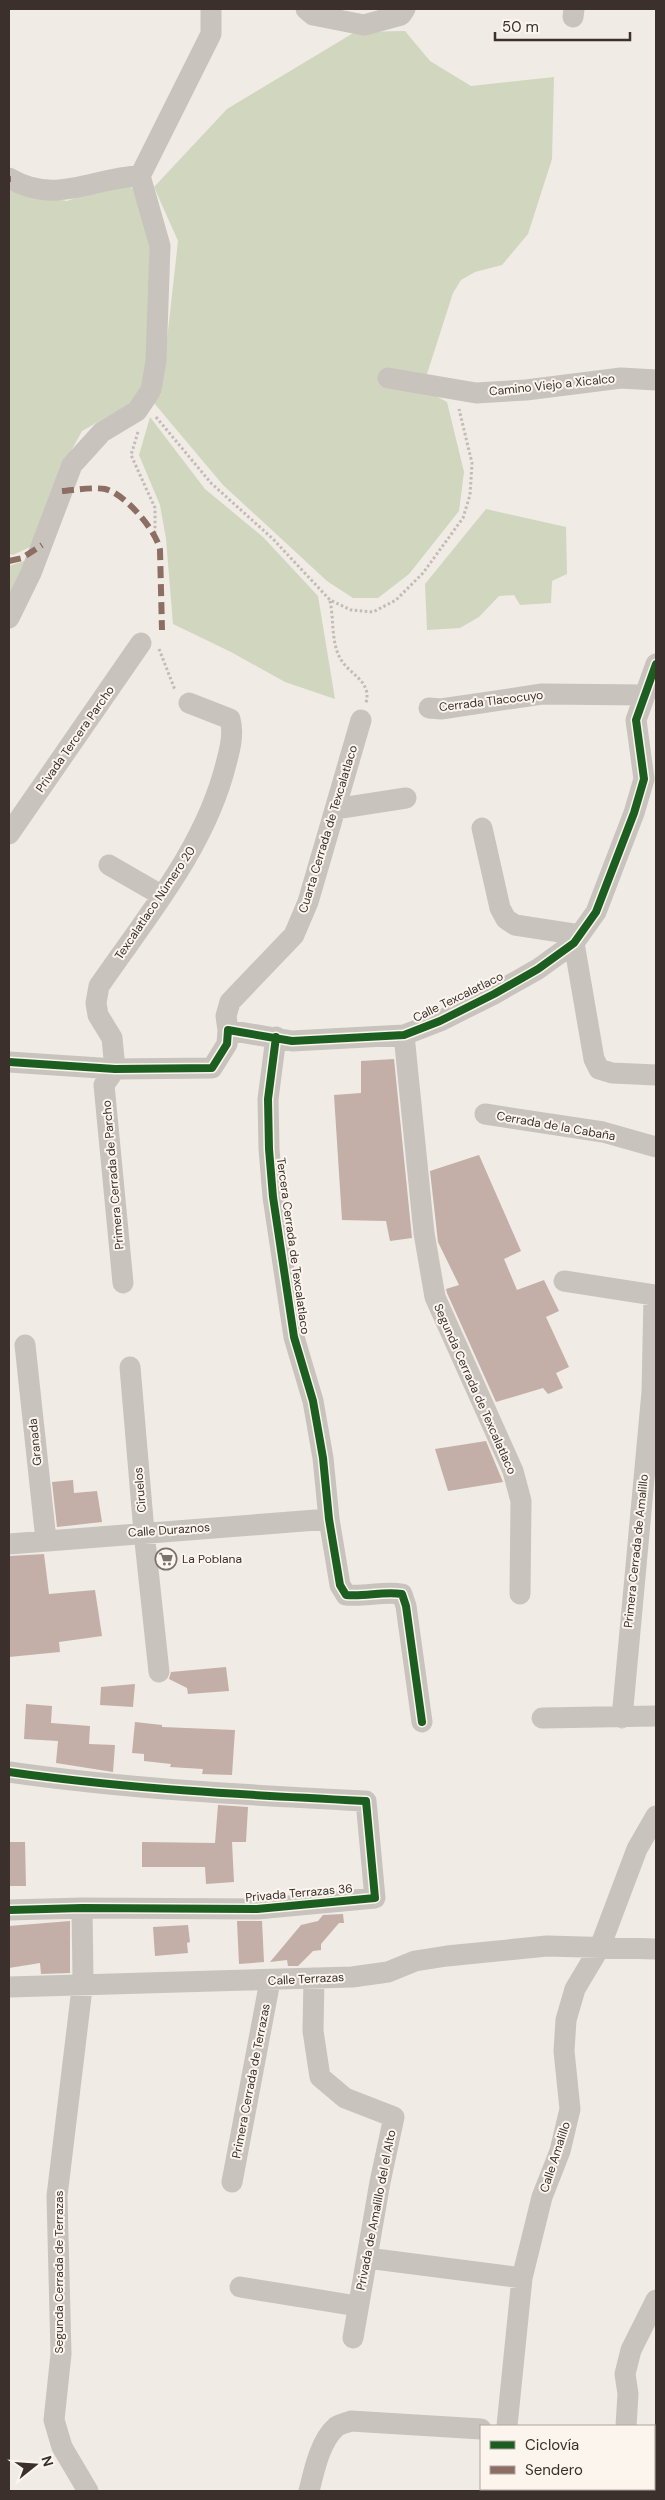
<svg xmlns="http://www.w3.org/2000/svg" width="665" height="2500" viewBox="0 0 665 2500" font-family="'DM Sans',sans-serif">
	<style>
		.green { fill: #d1d6bf }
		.building { fill: #c3afa7 }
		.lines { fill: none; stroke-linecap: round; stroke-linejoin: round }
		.path { stroke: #c2bbb6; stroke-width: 3; stroke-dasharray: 2.5 2.5; stroke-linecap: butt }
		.lane { stroke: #c9c3be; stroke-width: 11 }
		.street { stroke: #c9c3be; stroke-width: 21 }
		.quiet { stroke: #8d6e63; stroke-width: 6; stroke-dasharray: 12 6; stroke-linecap: butt }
		.cycleway-casing { stroke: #fbf5ee; stroke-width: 11 }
		.cycleway { stroke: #1b5e20; stroke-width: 8 }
		.labels { text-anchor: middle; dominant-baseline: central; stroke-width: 4; stroke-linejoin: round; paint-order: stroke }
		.street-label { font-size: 12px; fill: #3b302b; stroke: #fbf5ee }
		.poi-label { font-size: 12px; fill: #3b302b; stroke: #fbf5ee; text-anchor: start }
	</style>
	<rect width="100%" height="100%" fill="#f0ebe5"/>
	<path class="green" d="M405,31L430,61L471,86L554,77L552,159L528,234L502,265L475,272L461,280L453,293L426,377L432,394L447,402L464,472L459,511L409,574L378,598H353L327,581L223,485L154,403L161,394L178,241L154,187L227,109L355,32Z
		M122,181L136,191L156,237L148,374L135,401L82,431L70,453L30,547L13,555L9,554V190L67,201Z
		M150,417L205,489L263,537L318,596L335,699L285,682L231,652L173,624L166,539L160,505L139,455Z
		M486,509L566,527L567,574L552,581L551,603L520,605L514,595L499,596L479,617L460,628L427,630L425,584Z
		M30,559L9,610V566Z"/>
	<path class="building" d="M394,1059L412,1238L390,1241L386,1221L342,1220L334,1095L361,1093V1061Z
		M479,1155L521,1251L504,1259L517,1290L544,1280L559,1311L546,1317L569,1367L556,1373L563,1388L548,1394L543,1388L496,1402L447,1293L446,1289L459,1285L438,1242L430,1171Z
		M486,1441L503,1482L448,1491L435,1449Z
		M73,1480L74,1493L97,1491L102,1522L57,1527L52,1482Z
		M44,1554L49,1594L95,1590L102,1636L59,1642L60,1652L9,1657V1556Z
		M226,1667L229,1691L188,1694L187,1688L169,1679L171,1672Z
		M135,1684L133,1707L100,1705L101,1687Z
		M26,1704L52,1706L51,1723L90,1726L89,1744L115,1745L113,1772L56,1763L58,1741L24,1739Z
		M135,1722L162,1725V1727L235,1730L232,1775L202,1774L203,1769L170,1767L171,1764L144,1761V1754L132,1753Z
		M218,1805L248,1807L246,1842H232L234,1882L206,1884L205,1867H142V1842L215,1843Z
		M9,1842H25L26,1886H9Z
		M343,1914L344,1923H339L321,1944V1950L313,1951L298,1966H288L287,1960L270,1962L301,1925L318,1921L323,1915Z
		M70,1921V1973L41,1974L40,1963L9,1968V1926Z
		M237,1921H262L264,1962L239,1964Z
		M188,1925L190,1942L187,1943L188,1953L155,1956L153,1927Z"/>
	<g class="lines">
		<path class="path" d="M156,417L211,483L273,539L330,600L351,610L373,612L396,600L423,573L463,518L470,495L472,463L459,409
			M138,432L131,455L155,508V535
			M330,601C334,619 331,642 340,658C349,675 372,680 366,703
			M159,649L175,690"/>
		<path class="lane" d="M654,2469L656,2467"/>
		<path class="street" d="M306,9L313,15L364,25L401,15L405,9
			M573,17L574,9
			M140,176L211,34V9
			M9,178C56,206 93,177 140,176L160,246L156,361L151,390L137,411L102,432L72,465L31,573L9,618
			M388,378L476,393L526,390L621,378L656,380
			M429,708L441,709L542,694L644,695
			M335,809L406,798
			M482,828L500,908L506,919L515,925L580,935
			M9,834L141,643
			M109,865L161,895
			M574,943L594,1059L599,1069L612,1073L656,1075
			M228,1030L226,1016L230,1002L294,935L308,902L361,720
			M404,1035L424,1233L435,1297L513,1471L521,1501L520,1594
			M276,1037L268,1099L269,1149L273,1197L294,1337L313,1401L323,1458L329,1519L340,1585L346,1595C365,1597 383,1591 402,1594L406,1606L422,1722
			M9,1062L115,1069L212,1068L227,1044L228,1030L292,1041L404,1035L440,1021L494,994L538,969L574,943L596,912L634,813L644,779L636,720L656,664
			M485,1114L603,1132L656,1147
			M564,1281L654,1295L652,1392L622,1718
			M123,1283L104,1085L115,1069L112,1038L98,1015L96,1003L99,986C147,916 205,848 226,764C230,749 234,734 230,719L189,703
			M25,1345L46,1540
			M130,1367L144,1532L159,1672
			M9,1544L329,1519
			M542,1718L656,1716
			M9,1772C127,1789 247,1795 366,1801L375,1898L257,1909L82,1908L9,1910
			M82,1908L83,1980L57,2196L61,2354L54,2420L62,2447L88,2491
			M314,1978L313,2031L320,2077L345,2098L394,2117L380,2182L353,2338
			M9,1987L352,1977L388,1972L415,1961L447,1956L547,1946L656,1949
			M232,2182L270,1981
			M367,2258L522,2278
			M240,2287L357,2306
			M507,2426L522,2278L542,2197L560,2151L570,2109L564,2051L566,2020L575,1989L600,1947L637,1849L656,1816
			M626,2426L628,2394L625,2374L631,2350L656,2300
			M309,2491C314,2471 320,2441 336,2427C340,2424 346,2423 351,2421L481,2429
			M615,2491V2489"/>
		<path class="quiet" d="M9,179H11
			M62,491C75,490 92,487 105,489C124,493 157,531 160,550L162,630
			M9,561L22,558L42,545"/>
		<g class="cycleway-casing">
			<path id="cycleway" d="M276,1037L268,1099L269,1149L273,1197L294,1337L313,1401L323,1458L329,1519L340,1585L346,1595C365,1597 383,1591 402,1594L406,1606L422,1722
				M9,1062L115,1069L212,1068L227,1044L228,1030L292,1041L404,1035L440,1021L494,994L538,969L574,943L596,912L634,813L644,779L636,720L656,664
				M9,1772C127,1789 247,1795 366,1801L375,1898L257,1909L82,1908L9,1910"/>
		</g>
		<use href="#cycleway" class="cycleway"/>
	</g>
	<defs>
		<g id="supermarket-ring" transform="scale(1.125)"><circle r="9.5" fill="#fbf5ee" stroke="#7a716c" stroke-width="1.5"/><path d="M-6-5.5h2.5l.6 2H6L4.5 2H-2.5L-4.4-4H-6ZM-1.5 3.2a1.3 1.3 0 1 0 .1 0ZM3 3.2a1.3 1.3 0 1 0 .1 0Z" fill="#7a716c"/></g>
	</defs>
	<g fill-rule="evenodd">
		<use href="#supermarket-ring" x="166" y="1559"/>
	</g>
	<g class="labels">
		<g class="street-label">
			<text transform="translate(552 385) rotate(-6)">Camino Viejo a Xicalco</text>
			<text transform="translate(491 701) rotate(-7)">Cerrada Tlacocuyo</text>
			<text transform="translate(75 739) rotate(-55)">Privada Tercera Parcho</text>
			<text transform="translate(328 829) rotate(-73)">Cuarta Cerrada de Texcalatlaco</text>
			<text transform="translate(155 903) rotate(-56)">Texcalatlaco Número 20</text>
			<text transform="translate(458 997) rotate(-26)">Calle Texcalatlaco</text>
			<text transform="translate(556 1126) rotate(10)">Cerrada de la Cabaña</text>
			<text transform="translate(113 1175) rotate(-95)">Primera Cerrada de Parcho</text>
			<text transform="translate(293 1246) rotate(82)">Tercera Cerrada de Texcalatlaco</text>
			<text transform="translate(475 1389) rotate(66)">Segunda Cerrada de Texcalatlaco</text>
			<text transform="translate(35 1442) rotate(-96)">Granada</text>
			<text transform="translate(140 1490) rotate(-95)">Ciruelos</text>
			<text transform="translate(169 1530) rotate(-4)">Calle Duraznos</text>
			<text transform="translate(636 1551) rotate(-84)">Primera Cerrada de Amalillo</text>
			<text transform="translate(299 1893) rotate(-5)">Privada Terrazas 36</text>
			<text transform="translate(306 1979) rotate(-3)">Calle Terrazas</text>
			<text transform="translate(251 2081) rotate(-79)">Primera Cerrada de Terrazas</text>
			<text transform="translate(555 2157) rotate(-72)">Calle Amalillo</text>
			<text transform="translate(376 2210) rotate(-79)">Privada de Amalillo del el Alto</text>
			<text transform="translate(59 2272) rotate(-90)">Segunda Cerrada de Terrazas</text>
		</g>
		<g class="poi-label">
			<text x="182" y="1559">La Poblana</text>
		</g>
	</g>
	<rect width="665" height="2500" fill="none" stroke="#3b302b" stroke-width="20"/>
	<rect x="480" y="2425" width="175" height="65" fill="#fbf5ee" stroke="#aea6a0"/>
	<rect x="490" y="2441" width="25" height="8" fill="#1b5e20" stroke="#aea6a0"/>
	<text x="525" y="2450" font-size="15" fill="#3b302b">Ciclovía</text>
	<rect x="490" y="2466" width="25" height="8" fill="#8d6e63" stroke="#aea6a0"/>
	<text x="525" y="2475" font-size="15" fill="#3b302b">Sendero</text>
	<g transform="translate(35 2465) rotate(73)" stroke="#fbf5ee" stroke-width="4" paint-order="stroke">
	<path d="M0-4L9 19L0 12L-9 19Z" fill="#3b302b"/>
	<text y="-8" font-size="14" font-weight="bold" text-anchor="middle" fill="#3b302b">N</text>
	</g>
	<path d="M495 32v8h135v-8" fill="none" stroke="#3b302b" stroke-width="2.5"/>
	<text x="502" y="32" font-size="15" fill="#3b302b" stroke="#fbf5ee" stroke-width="4" paint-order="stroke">50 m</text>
</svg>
